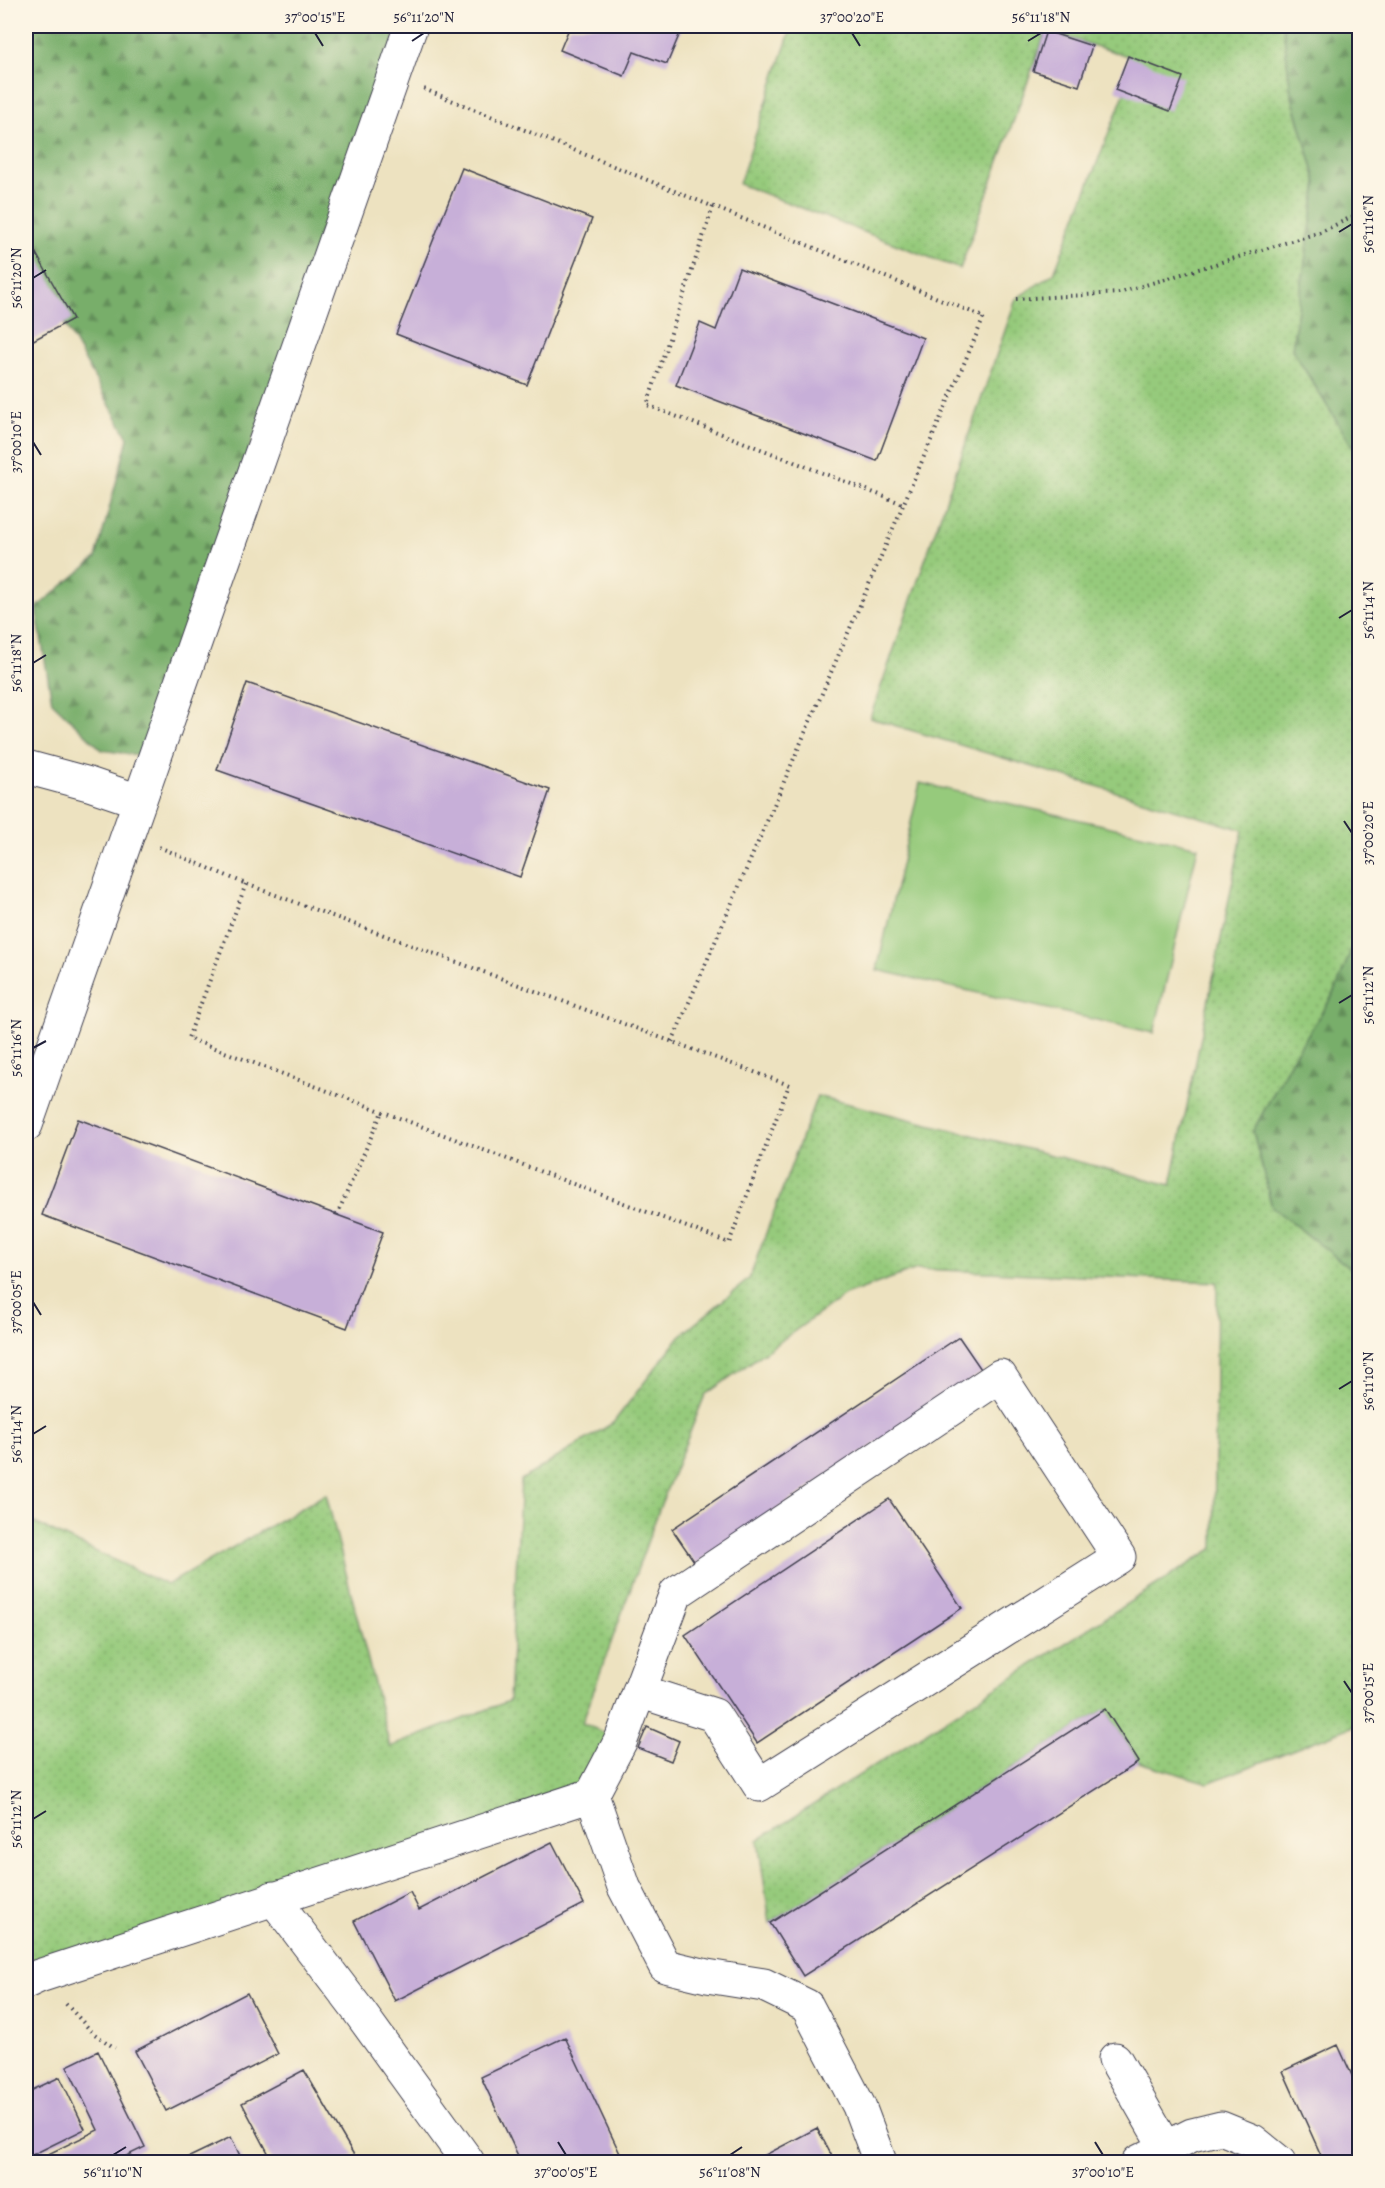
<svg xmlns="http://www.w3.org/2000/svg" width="1385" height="2188" viewBox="0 0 1385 2188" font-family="Alegreya,serif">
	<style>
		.grass { fill: url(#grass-dots); stroke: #5c765b; stroke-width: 1.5 }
		.forest { fill: url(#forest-firs); stroke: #4d6853; stroke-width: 1.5 }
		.pitch { fill: #96ca7b; stroke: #5c765b; stroke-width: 1.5 }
		.building { fill: #c7afd8 }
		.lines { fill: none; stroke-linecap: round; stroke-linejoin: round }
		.minor-casing { stroke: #403f4f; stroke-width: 35 }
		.path { stroke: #403f4f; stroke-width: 4; stroke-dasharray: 1.5 4.5; stroke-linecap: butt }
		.minor { stroke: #fff; stroke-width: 33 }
		.ticks { fill: none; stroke: #22223b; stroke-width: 2 }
		.neatline { fill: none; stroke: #22223b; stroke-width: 2 }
		.ticks-label { font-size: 15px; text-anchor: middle; fill: #22223b }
	</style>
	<defs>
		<pattern id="grass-dots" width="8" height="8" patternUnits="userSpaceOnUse" patternTransform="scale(1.5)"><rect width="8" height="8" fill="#96ca7b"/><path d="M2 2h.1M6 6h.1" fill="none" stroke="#81ad6b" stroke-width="1.8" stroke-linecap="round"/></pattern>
		<pattern id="forest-firs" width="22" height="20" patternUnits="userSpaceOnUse" patternTransform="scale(1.5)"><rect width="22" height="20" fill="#78ae6b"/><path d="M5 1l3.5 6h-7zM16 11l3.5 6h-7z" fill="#628d59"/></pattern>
	</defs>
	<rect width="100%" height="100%" fill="#fcf5e5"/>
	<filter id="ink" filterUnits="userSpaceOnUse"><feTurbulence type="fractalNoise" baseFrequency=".0167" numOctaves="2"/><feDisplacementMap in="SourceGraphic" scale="12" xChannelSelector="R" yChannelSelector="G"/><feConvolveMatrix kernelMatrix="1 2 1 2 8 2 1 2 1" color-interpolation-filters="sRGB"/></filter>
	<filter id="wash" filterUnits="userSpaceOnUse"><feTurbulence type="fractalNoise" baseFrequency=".008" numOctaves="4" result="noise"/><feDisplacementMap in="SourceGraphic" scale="24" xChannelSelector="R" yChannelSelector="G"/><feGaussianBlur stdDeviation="1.35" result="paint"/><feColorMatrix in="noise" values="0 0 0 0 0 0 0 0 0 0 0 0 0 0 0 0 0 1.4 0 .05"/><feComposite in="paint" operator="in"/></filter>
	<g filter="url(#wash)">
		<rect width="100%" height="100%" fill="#ede2c0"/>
		<path class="grass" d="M792,26H907L910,28L957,35L997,26H1021L1046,31L1048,26H1283L1291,93L1317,183L1292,349L1359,457L1360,929L1335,992L1291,1061L1253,1131L1272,1207L1359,1275V1724L1208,1783L1139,1762L1105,1709L770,1923L758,1840L1214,1548L1217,1282L917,1269L845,1295L705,1395L661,1504L582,1723L621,1740L592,1795L26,1982V1519L167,1585L326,1494L390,1747L509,1701L521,1480L613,1423L680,1336L749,1279L817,1096L1171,1185L1243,830L870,718L1016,299L1054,273L1124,94L1128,56L1046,31L960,269L739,184Z"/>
		<path class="forest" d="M26,26H399L141,756L102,750L52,702L36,608L96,558L128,438L26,255Z
			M907,26H997L957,35L910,28Z
			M1283,26H1359V457L1292,349L1317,183L1291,93Z
			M1359,929L1360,1275H1359L1272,1207L1253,1131L1291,1061L1335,992Z"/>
		<path class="pitch" d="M920,783L1198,847L1154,1033L877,970Z"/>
		<g id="blocks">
			<path class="building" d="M570,26H683L667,64L634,52L624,76L560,50Z
				M1046,31L1092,46L1079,86L1033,71Z
				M1128,56L1183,77L1170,111L1115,90Z
				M462,168L592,219L527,385L396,334Z
				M33,248L73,319L26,344V252Z
				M739,268L923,338L877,461L676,385L700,323L716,330Z
				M247,683L550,790L520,877L217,770Z
				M78,1119L383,1232L347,1328L42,1215Z
				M959,1337L983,1372L696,1564L672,1529Z
				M889,1499L962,1608L757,1743L685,1635Z
				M1105,1709L1139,1762L803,1976L770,1923Z
				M647,1727L679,1741L671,1761L638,1748Z
				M552,1842L584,1904L395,2001L354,1921L410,1892L419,1910Z
				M247,1993L278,2054L166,2111L135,2051Z
				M565,2037L624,2162H521L481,2077Z
				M1338,2045L1360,2093V2162H1324L1283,2071Z
				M98,2051L145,2147L114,2162H32L98,2130L67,2066Z
				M304,2070L354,2155L340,2162H273L242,2103Z
				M60,2077L85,2129L26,2158V2093Z
				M817,2128L835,2162H752Z
				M231,2137L243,2162H179Z"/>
		</g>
	</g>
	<g filter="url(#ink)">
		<use href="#blocks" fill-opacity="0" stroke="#403f4f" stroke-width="1.5"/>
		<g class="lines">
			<g class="minor-casing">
				<path id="minor" d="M26,767L89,784L139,801
					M26,1125L411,26
					M592,1795L621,1740L676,1593L1000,1376L1119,1557L759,1785L714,1715L639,1691
					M273,1898L358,2010L468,2162
					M26,1982L39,1976L592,1795L624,1887L665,1966L707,1976L764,1985L807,2006L859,2106L880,2162
					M1115,2059L1166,2148
					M1138,2162L1192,2135L1221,2128L1253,2141L1279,2162"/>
			</g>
			<path class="path" d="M1359,26H1360
				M424,89L984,317L672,1042
				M713,207L647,405L903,504
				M1016,299L1119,293L1321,232L1360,213
				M159,847L246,884L789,1085L729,1243L188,1038L246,884
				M337,1215L382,1112
				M66,2004L93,2033L115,2048"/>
			<use href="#minor" class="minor"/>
		</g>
	</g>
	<path class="ticks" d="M315,33L323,46M852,33L860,46M412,41L424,33M1028,41L1041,33M1339,232L1352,224M33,278L46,270M33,442L41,455M1339,618L1352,610M33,663L46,655M1344,821L1352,833M1339,1003L1352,995M33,1048L46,1041M33,1302L41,1315M1339,1389L1352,1381M33,1434L46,1426M1344,1681L1352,1693M33,1819L46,1811M558,2142L566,2155M1095,2142L1103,2155M113,2155L126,2147M730,2155L742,2147"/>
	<rect width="1385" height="2188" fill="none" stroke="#fcf5e5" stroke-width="66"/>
	<rect x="33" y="33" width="1319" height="2122" class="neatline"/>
	<g class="ticks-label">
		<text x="315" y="22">37°00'15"E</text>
		<text x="424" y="22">56°11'20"N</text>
		<text x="852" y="22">37°00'20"E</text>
		<text x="1041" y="22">56°11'18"N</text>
		<text transform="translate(1368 224) rotate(-90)" y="5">56°11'16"N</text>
		<text transform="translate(16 278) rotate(-90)" y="5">56°11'20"N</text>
		<text transform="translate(16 442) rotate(-90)" y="5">37°00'10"E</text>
		<text transform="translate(1368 610) rotate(-90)" y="5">56°11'14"N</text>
		<text transform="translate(16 663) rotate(-90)" y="5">56°11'18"N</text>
		<text transform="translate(1368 833) rotate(-90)" y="5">37°00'20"E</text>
		<text transform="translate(1368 995) rotate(-90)" y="5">56°11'12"N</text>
		<text transform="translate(16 1048) rotate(-90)" y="5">56°11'16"N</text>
		<text transform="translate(16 1302) rotate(-90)" y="5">37°00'05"E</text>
		<text transform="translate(1368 1381) rotate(-90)" y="5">56°11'10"N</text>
		<text transform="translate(16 1434) rotate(-90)" y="5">56°11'14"N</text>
		<text transform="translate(1368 1693) rotate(-90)" y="5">37°00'15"E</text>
		<text transform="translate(16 1819) rotate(-90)" y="5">56°11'12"N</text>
		<text x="113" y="2177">56°11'10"N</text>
		<text x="566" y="2177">37°00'05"E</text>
		<text x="730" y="2177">56°11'08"N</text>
		<text x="1103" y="2177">37°00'10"E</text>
	</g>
</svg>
